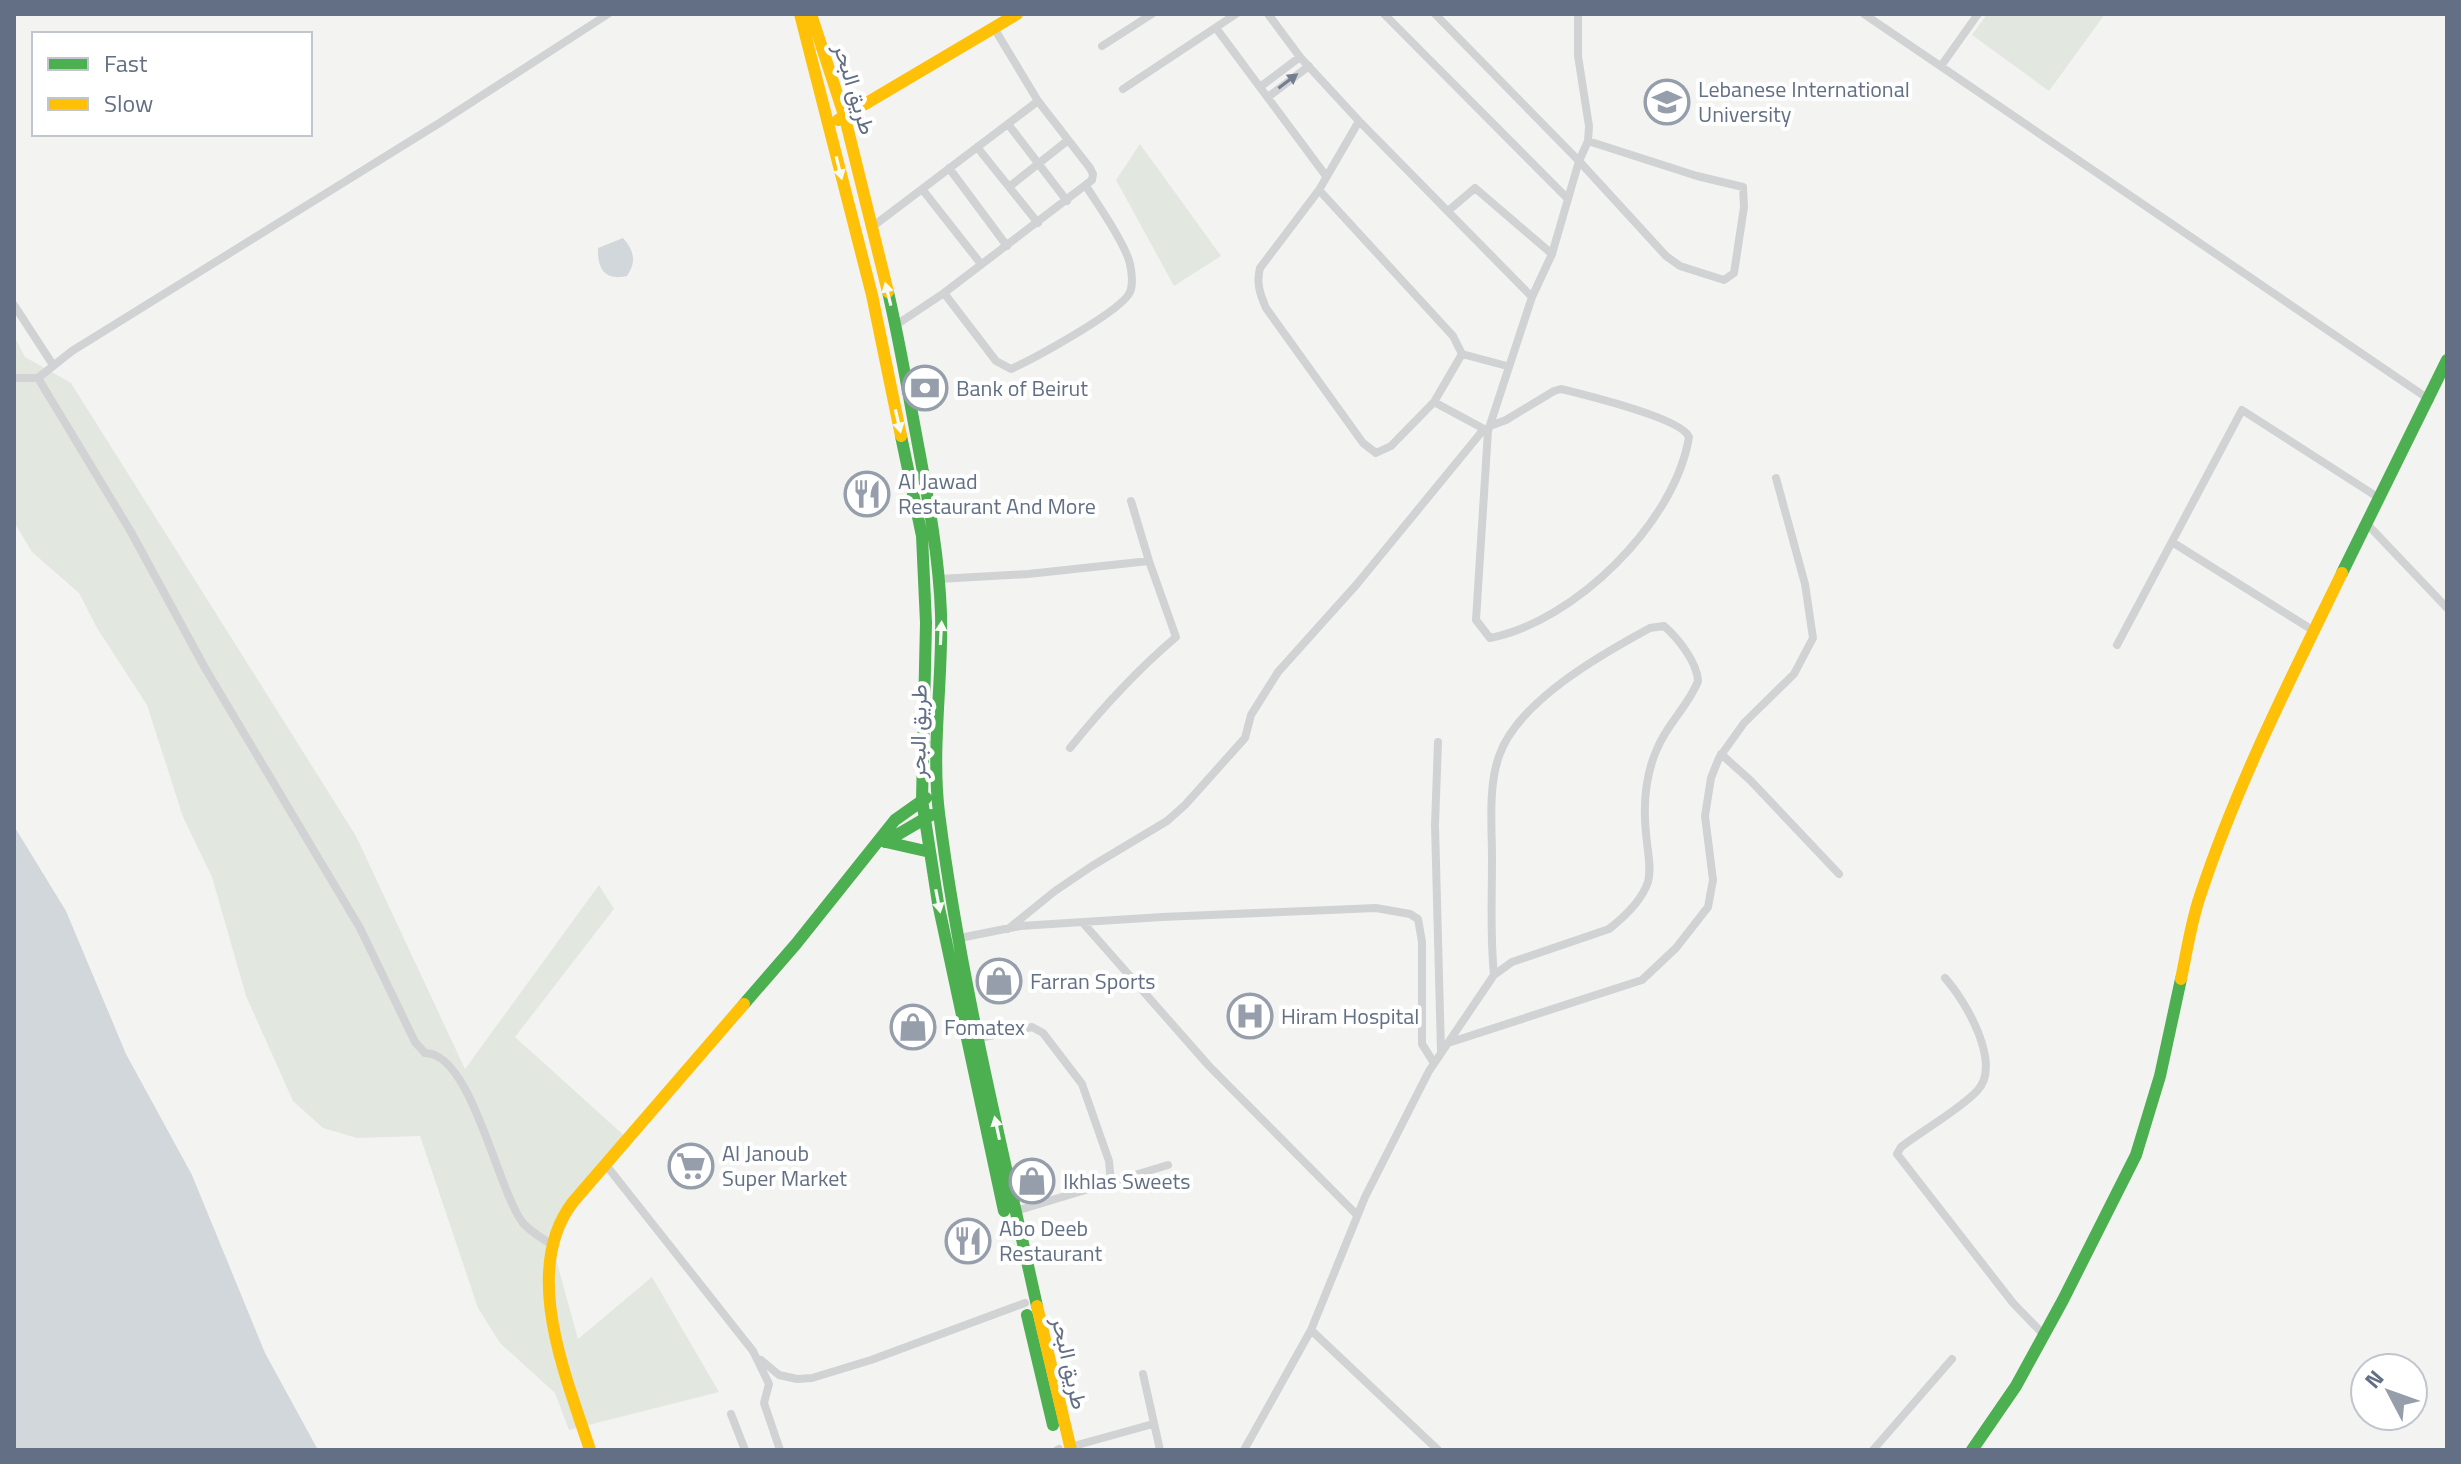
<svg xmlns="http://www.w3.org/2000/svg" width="2461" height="1464" viewBox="0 0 2461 1464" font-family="'Titillium Web',Vazirmatn,sans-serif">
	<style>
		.green { fill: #e2e7e0 }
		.water { fill: #d1d7db }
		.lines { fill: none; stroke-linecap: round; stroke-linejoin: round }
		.street { stroke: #d1d2d3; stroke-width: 8 }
		.fast { stroke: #4caf50; stroke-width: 12 }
		.slow { stroke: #ffc107; stroke-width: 12 }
		.oneway { fill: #737e90 }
		.oneway2 { fill: #f6fbf6 }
		.labels { text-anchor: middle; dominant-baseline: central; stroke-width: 8; stroke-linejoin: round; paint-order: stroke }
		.street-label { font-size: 22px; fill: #626f84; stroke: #fff }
		.poi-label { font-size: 22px; fill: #626f84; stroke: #fff; text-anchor: start }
	</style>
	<rect width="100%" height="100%" fill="#f3f4f2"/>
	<path class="green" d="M1987,14H2105L2049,91L1972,35Z
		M1140,144L1221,256L1174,286L1116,180Z
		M14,336L25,357L71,383L356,836L465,1069L599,885L614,909L515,1037L628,1139L587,1186L552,1245L578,1339L652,1277L719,1392L569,1430L555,1393L500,1343L478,1308L420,1136L357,1138L323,1128L293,1101L246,996L212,877L183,817L147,705L97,628L79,593L32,552L14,522Z"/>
	<path class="water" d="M623,238C634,250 637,262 627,276C606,281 597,270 598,248Z
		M14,826L66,911L126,1054L192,1175L265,1353L318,1450H14Z"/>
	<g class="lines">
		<path class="street" d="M1268,14L1300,57L1359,121L1532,297
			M1384,14L1568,199
			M1435,14L1579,161L1666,256L1680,266L1724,280L1734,273L1744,207L1743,187L1697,176L1588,141
			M1864,14L2430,400
			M1216,28L1326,176
			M1102,46L1152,14
			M1941,66L1978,14
			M1260,87L1300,57
			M1123,89L1236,14
			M1268,97L1309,66
			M1359,121L1319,190L1260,268C1256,283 1260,294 1266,308L1363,443L1376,453L1391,446L1434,402L1462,354
			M1008,124L1067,201
			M977,147L1038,223
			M949,168L1007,246
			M1009,187L1067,141
			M922,189L981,264
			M1319,190L1453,336L1462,354
			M1448,211L1475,188L1552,254
			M872,227L1038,101
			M944,293L996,361L1011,369C1033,359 1122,311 1130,292C1134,283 1131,264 1127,255C1117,231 1100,208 1086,186
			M14,305L53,365
			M896,325L944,293L1092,180L1093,174L1090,168L1038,101L994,28
			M1462,354L1507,366
			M14,378H38L72,351L441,122L608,14
			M38,378L131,532L205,668L360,928L415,1042L425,1053C472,1053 497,1190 523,1223C531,1232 542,1238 552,1245
			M1434,402L1486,430
			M1490,426L1506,420L1554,391L1561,389C1585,395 1681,418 1689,437C1675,523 1574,622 1490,638L1476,620L1488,431L1532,297L1552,254L1579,161L1588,141L1589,126L1578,56V14
			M2368,525L2447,608
			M2172,542L2314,631
			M939,579L1028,574L1149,561
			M2117,645L2242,410L2379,498
			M1438,742L1435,825L1441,1052
			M1070,748C1103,707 1136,671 1176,637L1149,561L1131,501
			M1721,754L1750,780L1839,874
			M1084,924L1209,1066L1357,1215
			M1008,929L1055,891L1092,866L1167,821L1185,805L1245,738L1251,715L1278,672L1357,584L1484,429
			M960,938L1020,926L1162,917L1376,908L1410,914L1418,919L1422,942V1044L1434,1063
			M1945,978C1965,1000 2003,1064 1977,1091C1959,1110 1923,1130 1901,1147L1897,1154L2013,1303L2044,1335
			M980,1038L1032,1027L1043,1033L1082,1084L1109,1161L1111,1183
			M1448,1043L1642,980L1676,948L1708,907L1713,880L1705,816L1711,778L1719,758L1744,723L1794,674L1813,638L1805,584L1776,478
			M606,1165L753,1351L769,1384L764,1403L780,1450
			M1016,1211L1168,1165
			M1311,1330L1438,1450
			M761,1360L779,1375L797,1379L812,1378L871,1360L1025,1303
			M1143,1374L1160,1450
			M731,1414L745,1450
			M1070,1447L1153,1424
			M1057,1450L1059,1449
			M1244,1450L1311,1330L1365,1197L1429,1071L1494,975L1512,962L1609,929C1623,918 1642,900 1648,882C1652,867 1647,849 1646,833C1643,804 1645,776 1657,749C1667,724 1689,705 1698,681C1697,662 1678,638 1664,626L1650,628C1602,654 1518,701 1499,756C1488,787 1492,826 1492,859C1492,898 1490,936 1494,975
			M1873,1450L1952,1359"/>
		<path class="fast" d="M888,292C899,339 907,386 916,434C927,494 939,553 941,614C943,680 931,747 939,813C960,979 1001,1143 1037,1306
			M901,436L922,536L926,623L922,800L938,903L1004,1211
			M2342,573L2447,360
			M885,842L931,815
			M886,842L930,852
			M744,1004L796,944L895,820L926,798
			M1027,1315L1053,1425
			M1972,1450L2016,1386L2063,1300L2136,1155L2160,1076L2181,979"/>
		<path class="slow" d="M800,14L872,295L901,436
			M811,14L845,118L888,292
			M838,120L1017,14
			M2181,979C2187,951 2191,922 2200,896C2237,784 2291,678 2342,573
			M1037,1306L1071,1450
			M590,1450C567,1378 520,1271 573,1202L744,1004"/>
	</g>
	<defs><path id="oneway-solid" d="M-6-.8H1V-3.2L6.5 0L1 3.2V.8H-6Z" transform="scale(2)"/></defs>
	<use class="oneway" href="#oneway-solid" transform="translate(1288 81) rotate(-37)"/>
	<g class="oneway2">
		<use href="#oneway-solid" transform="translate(839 168) rotate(76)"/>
		<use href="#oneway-solid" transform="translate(888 294) rotate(-104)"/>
		<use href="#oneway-solid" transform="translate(898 421) rotate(77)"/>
		<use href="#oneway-solid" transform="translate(941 633) rotate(-87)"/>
		<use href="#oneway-solid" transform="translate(938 901) rotate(79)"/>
		<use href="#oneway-solid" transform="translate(997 1128) rotate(-102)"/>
	</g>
	<defs>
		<g id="university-ring" transform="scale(2.3)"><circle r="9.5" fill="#fff" stroke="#959eaa" stroke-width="1.5"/><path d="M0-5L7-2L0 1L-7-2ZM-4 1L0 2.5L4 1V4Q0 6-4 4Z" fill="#959eaa"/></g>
		<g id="bank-ring" transform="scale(2.3)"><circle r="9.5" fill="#fff" stroke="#959eaa" stroke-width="1.5"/><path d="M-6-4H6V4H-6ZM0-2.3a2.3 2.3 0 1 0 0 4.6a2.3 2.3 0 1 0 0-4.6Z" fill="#959eaa"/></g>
		<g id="restaurant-ring" transform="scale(2.3)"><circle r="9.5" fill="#fff" stroke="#959eaa" stroke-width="1.5"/><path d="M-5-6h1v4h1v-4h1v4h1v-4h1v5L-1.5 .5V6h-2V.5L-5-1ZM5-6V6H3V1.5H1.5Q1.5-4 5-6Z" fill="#959eaa"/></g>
		<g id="shop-ring" transform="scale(2.3)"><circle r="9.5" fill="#fff" stroke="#959eaa" stroke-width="1.5"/><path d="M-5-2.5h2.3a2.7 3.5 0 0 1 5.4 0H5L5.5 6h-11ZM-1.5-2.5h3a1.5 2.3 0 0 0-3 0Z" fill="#959eaa"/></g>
		<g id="hospital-ring" transform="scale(2.3)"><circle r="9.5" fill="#fff" stroke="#959eaa" stroke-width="1.5"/><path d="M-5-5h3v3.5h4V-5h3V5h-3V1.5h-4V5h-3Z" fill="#959eaa"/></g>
		<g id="supermarket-ring" transform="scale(2.3)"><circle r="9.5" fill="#fff" stroke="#959eaa" stroke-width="1.5"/><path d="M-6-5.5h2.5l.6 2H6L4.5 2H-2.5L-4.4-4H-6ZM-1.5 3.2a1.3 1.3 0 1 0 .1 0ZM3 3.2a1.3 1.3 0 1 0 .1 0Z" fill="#959eaa"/></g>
	</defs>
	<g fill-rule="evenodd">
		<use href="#university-ring" x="1667" y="102"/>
		<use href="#bank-ring" x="925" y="388"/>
		<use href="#restaurant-ring" x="867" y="494"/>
		<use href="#shop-ring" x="999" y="981"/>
		<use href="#hospital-ring" x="1250" y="1016"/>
		<use href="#shop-ring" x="913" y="1027"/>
		<use href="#supermarket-ring" x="691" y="1166"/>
		<use href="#shop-ring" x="1032" y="1181"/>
		<use href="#restaurant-ring" x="968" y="1241"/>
	</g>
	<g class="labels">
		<g class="street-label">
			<text transform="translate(855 89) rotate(73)">طريق البحر</text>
			<text transform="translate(918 731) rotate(-89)">طريق البحر</text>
			<text transform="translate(1070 1363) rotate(77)">طريق البحر</text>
		</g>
		<g class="poi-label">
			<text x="1698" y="89">Lebanese International<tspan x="1698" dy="25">University</tspan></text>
			<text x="956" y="388">Bank of Beirut</text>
			<text x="898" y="481">Al Jawad<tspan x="898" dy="25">Restaurant And More</tspan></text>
			<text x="1030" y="981">Farran Sports</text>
			<text x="1281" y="1016">Hiram Hospital</text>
			<text x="944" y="1027">Fomatex</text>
			<text x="722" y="1153">Al Janoub<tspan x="722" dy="25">Super Market</tspan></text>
			<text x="1063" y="1181">Ikhlas Sweets</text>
			<text x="999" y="1228">Abo Deeb<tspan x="999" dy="25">Restaurant</tspan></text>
		</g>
	</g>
	<rect width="2461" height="1464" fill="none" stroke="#626f84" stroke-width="32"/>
	<rect x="32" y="32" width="280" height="104" fill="#ffffff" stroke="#c0c5ce" stroke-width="2"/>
	<rect x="48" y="58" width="40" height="12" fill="#4caf50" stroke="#c0c5ce" stroke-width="2"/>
	<text x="104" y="72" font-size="24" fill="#626f84">Fast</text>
	<rect x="48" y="98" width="40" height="12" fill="#ffc107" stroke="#c0c5ce" stroke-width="2"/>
	<text x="104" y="112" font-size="24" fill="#626f84">Slow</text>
	<g transform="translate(2389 1392) rotate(311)"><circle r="38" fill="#ffffff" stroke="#c0c5ce" stroke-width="2"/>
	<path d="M0-6L14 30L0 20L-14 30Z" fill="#959eaa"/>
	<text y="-12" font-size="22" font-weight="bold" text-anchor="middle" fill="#626f84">N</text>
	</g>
</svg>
